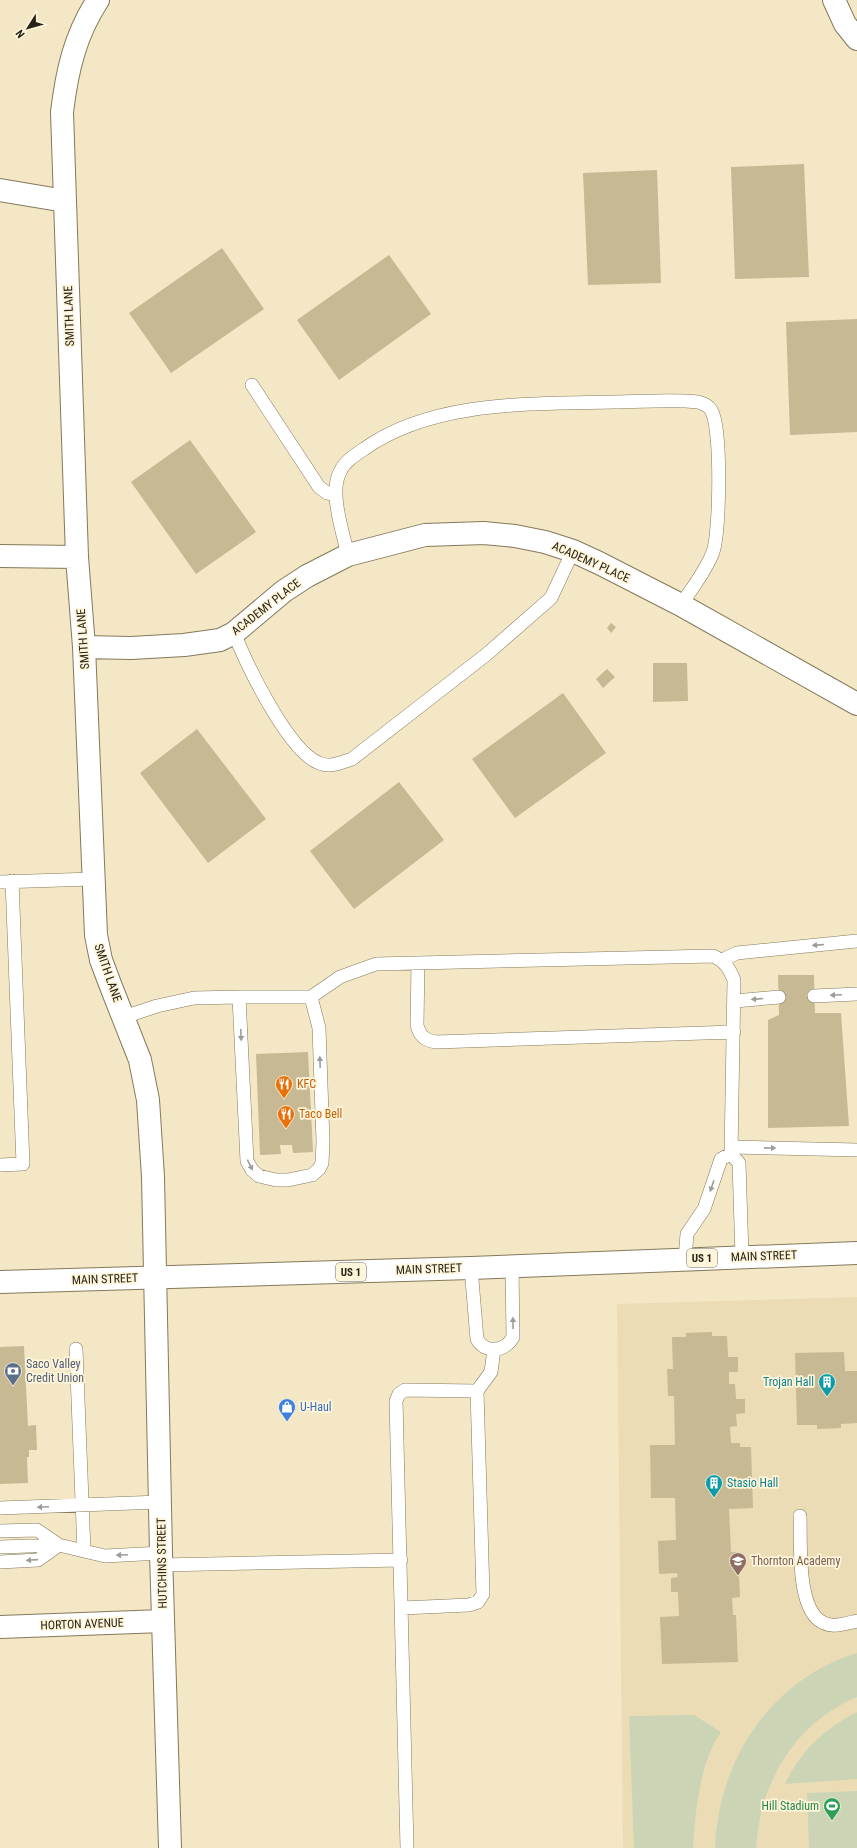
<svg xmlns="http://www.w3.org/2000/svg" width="857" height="1848" viewBox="0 0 857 1848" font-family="'Roboto Condensed',sans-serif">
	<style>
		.built { fill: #ebdcb5 }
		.green { fill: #cbd5b6 }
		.building { fill: #c6b993 }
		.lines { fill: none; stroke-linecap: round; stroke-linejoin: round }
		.lane-casing { stroke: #84795b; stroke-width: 14 }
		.street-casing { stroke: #84795b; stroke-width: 24 }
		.primary-casing { stroke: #84795b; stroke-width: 24 }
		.lane { stroke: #fff; stroke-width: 13 }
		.street { stroke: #fff; stroke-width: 22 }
		.primary { stroke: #fff; stroke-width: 22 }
		.oneway { fill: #9e9c97 }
		.labels { text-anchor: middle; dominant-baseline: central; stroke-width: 3.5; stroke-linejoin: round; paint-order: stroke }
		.shield { fill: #fef5da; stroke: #686252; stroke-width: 1 }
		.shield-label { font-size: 11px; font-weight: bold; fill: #272317 }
		.street-label { font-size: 12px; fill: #272317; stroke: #fef5da }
		.food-label { font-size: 12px; fill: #c56008; stroke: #fef5da; text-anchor: start }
		.service-label { font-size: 12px; fill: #4e5e75; stroke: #fef5da; text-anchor: start }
		.culture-label { font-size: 12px; fill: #0d838f; stroke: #fef5da; text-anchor: end }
		.shop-label { font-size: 12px; fill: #366cbe; stroke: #fef5da; text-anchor: start }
		.education-label { font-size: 12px; fill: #785e54; stroke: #fef5da; text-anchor: start }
		.leisure-label { font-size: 12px; fill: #27864d; stroke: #fef5da; text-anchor: end }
	</style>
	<rect width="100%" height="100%" fill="#f3e7c6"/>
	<path class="built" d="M857,1297V1848H623L617,1304Z"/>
	<path class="green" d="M857,1653V1697C795,1723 760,1782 756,1848H715C718,1761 771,1679 857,1653Z
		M857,1712V1779L785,1784C800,1752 825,1728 857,1712Z
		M694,1715L721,1732C700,1761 695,1813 693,1848H634L629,1716Z
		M857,1791V1848H809L807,1793Z"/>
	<path class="building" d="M804,164L809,277L735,279L731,167Z
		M657,170L661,283L588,285L583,173Z
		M222,248L264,309L171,373L129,313Z
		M389,255L431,314L339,380L297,320Z
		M857,319V432L790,435L786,322Z
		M190,440L256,532L196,574L131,482Z
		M611,623L616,627L611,633L607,628Z
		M653,663H687L688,701L653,702Z
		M607,669L615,677L603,688L596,679Z
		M563,693L606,753L515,818L472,759Z
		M197,729L266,819L208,863L140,773Z
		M399,782L444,840L354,909L310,851Z
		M778,975H814L815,1013H841L849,1126L768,1128V1020L779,1015Z
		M308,1052L313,1152L293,1153L292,1145H280L281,1154L260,1155L256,1054Z
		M712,1332V1336H727L728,1357H738V1372H729V1384H735L736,1399H745V1413L736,1414L737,1426L730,1427L731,1443H740V1447H751L753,1508L729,1509L731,1552H738L740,1597L732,1598L733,1615H736L738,1662L662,1664L660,1617L679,1616L678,1592H671V1578L678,1577L677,1573L659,1574L658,1541L676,1540L675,1498H651L650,1445H675L674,1396H668L667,1369H673L672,1337H686V1333Z
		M24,1346L28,1426L36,1425L37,1450H29V1457H27L28,1483L0,1484V1347Z
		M844,1352L845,1371H857V1423L841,1424V1428L817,1429V1425H797L795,1353Z"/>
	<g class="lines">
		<g class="lane-casing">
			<path id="lane" d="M252,385L319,487L327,493L336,495
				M348,555C343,533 329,492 340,472C344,462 355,455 364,449C433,400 532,404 614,402C642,402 671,399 698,402C704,404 708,405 711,410C722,426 720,533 713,552C706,571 692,588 681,605
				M234,633C247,665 288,751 319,763C330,768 342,762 352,759L487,654L551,598L573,551
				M0,882L92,879
				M722,960L737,953L857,941
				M418,963L417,1025C420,1036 424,1040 436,1042L734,1032
				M814,996L857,994
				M239,997L247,1161L252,1170L259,1176L276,1180H288L312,1175L319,1169L322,1163L323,1142L319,1028L311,997
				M735,1001L779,997
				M124,1017L157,1006L194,998L239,997H311L340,977L376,964L713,956C725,961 729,968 734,980L731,1154L739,1163L742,1256
				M731,1147L857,1150
				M0,1165L23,1164L12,881
				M685,1259L687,1234L704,1209L721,1159L731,1154
				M471,1268L477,1339C485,1354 505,1352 513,1337L512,1266
				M76,1349L84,1551
				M0,1508L160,1502
				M800,1516C801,1542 796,1612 824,1623C834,1628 847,1623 857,1621
				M0,1531L37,1530L59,1545
				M0,1547L59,1545L105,1556L161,1553
				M0,1562L38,1560L59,1545
				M161,1565L401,1560
				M402,1608L469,1605L478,1602L483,1594L477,1391L491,1372L494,1349
				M407,1848L396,1401L399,1394L405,1390L477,1391"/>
		</g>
		<g class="street-casing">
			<path id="street" d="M98,0C75,35 67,71 62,112L77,557L84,647L96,935L101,960L110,984L140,1060L148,1100L153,1177L161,1553L170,1848
				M834,0L845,24L857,39
				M0,190L65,201
				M0,556L77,557
				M84,647L131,648L184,645L220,640L234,633L284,591L307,576L348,555L425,535L484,533L515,536L545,542L573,551L599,563L681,605L857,704
				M0,1627L163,1621"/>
		</g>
		<g class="primary-casing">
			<path id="primary" d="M0,1282L471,1268L857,1253"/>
		</g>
		<use href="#lane" class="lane"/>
		<use href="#street" class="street"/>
		<use href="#primary" class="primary"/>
	</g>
	<defs><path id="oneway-solid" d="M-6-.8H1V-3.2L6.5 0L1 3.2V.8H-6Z"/></defs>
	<g class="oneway">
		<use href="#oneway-solid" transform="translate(818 945) rotate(175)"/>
		<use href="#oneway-solid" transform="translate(836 995) rotate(178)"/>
		<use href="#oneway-solid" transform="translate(757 999) rotate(175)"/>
		<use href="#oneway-solid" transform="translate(241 1035) rotate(88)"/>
		<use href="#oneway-solid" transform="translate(320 1062) rotate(-92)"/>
		<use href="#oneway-solid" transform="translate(770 1148) rotate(1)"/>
		<use href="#oneway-solid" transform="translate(250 1165) rotate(64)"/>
		<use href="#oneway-solid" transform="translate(712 1186) rotate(109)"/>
		<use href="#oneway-solid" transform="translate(513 1323) rotate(-91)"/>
		<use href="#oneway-solid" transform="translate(43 1507) rotate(178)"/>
		<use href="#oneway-solid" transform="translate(122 1555) rotate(177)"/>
		<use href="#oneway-solid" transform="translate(32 1560) rotate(176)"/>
	</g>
	<defs>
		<g id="restaurant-pin" transform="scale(0.9)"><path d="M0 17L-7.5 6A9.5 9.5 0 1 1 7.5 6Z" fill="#e8710a" stroke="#fef5da"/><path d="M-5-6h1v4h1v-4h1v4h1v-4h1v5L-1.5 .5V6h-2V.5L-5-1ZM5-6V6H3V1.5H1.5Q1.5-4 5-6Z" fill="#fff"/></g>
		<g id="bank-pin" transform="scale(0.9)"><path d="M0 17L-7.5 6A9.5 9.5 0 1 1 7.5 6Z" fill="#5c6f8a" stroke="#fef5da"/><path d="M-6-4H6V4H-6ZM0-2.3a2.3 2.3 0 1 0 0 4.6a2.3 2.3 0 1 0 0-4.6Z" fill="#fff"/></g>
		<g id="building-pin" transform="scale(0.9)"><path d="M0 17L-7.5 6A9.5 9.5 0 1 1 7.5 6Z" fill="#0f9aa8" stroke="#fef5da"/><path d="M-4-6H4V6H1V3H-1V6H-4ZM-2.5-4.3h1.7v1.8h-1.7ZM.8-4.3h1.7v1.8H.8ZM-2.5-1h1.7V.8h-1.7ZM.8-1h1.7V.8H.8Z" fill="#fff"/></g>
		<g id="shop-pin" transform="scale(0.9)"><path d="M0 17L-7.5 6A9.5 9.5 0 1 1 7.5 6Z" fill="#3f7fe0" stroke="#fef5da"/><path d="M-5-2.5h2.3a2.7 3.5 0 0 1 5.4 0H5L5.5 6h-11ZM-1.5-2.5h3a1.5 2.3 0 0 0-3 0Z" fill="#fff"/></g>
		<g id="school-pin" transform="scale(0.9)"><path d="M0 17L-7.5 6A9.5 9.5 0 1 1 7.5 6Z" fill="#8d6e63" stroke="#fef5da"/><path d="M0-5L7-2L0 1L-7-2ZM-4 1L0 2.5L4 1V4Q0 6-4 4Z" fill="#fff"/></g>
		<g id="stadium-pin" transform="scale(0.9)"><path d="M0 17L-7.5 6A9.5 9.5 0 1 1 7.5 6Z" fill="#2e9e5b" stroke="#fef5da"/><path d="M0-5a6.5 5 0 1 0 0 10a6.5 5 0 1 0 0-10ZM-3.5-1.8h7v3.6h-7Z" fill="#fff"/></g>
	</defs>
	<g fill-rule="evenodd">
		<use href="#restaurant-pin" x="284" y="1084"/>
		<use href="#restaurant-pin" x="286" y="1114"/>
		<use href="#bank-pin" x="13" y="1371"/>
		<use href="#building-pin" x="827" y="1382"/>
		<use href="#shop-pin" x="287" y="1407"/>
		<use href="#building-pin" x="714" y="1483"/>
		<use href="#school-pin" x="738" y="1561"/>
		<use href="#stadium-pin" x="832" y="1806"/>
	</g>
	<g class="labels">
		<g class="shield">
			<rect x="687" y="1249" width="30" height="18" rx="3"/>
			<rect x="336" y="1263" width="30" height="18" rx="3"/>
		</g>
		<g class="shield-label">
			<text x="702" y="1258">US 1</text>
			<text x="351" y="1272">US 1</text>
		</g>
		<g class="street-label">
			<text transform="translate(69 316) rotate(-92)">SMITH LANE</text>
			<text transform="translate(591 562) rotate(24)">ACADEMY PLACE</text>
			<text transform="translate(266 607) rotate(-38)">ACADEMY PLACE</text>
			<text transform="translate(83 639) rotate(-94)">SMITH LANE</text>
			<text transform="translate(108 973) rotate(71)">SMITH LANE</text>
			<text transform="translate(764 1256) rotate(-2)">MAIN STREET</text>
			<text transform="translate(429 1269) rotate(-2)">MAIN STREET</text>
			<text transform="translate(105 1279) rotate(-2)">MAIN STREET</text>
			<text transform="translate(162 1563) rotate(-91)">HUTCHINS STREET</text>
			<text transform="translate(82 1624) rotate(-2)">HORTON AVENUE</text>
		</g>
		<g class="food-label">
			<text x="297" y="1084">KFC</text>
			<text x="299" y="1114">Taco Bell</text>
		</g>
		<g class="service-label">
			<text x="26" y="1364">Saco Valley<tspan x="26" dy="14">Credit Union</tspan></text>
		</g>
		<g class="culture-label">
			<text x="814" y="1382">Trojan Hall</text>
			<text x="727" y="1483" text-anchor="start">Stasio Hall</text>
		</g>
		<g class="shop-label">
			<text x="300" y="1407">U-Haul</text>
		</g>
		<g class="education-label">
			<text x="751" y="1561">Thornton Academy</text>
		</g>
		<g class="leisure-label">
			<text x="819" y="1806">Hill Stadium</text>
		</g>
	</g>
	<g transform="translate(28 28) rotate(233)" stroke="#fef5da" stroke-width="3" paint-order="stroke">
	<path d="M0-3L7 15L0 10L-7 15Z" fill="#272317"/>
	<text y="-6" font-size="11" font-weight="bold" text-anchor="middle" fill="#272317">N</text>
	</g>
</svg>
